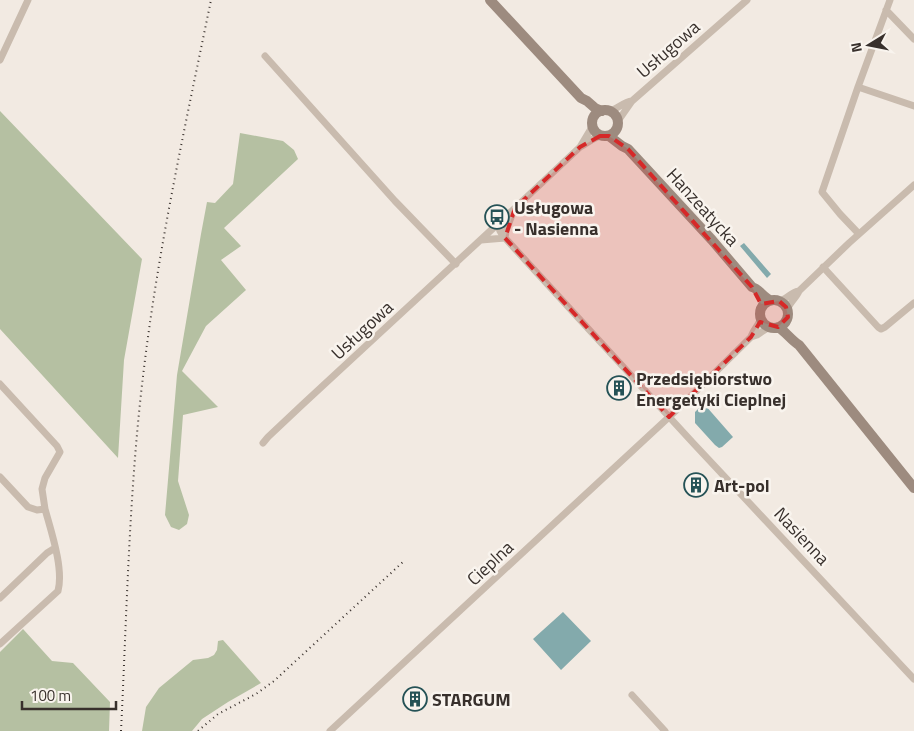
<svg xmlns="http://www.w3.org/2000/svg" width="914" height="731" viewBox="0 0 914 731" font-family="'Titillium Web',sans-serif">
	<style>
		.green { fill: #b5c0a2 }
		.water { fill: #83aaac }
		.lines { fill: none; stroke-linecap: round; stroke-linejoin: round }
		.street { stroke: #c9bbae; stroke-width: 7 }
		.secondary { stroke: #9d8b7f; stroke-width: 10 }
		.rail { stroke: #38302c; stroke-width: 2; stroke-dasharray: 1 4; stroke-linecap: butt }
		.marked { fill: #d62828; fill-opacity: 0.2; stroke: #d62828; stroke-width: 4; stroke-dasharray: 10 6; stroke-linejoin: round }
		.labels { text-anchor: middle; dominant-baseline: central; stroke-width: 5; stroke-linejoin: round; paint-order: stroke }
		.street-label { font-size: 18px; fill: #38302c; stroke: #f9f4ee }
		.poi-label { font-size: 18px; font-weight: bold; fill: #38302c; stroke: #f9f4ee; text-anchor: start }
	</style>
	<rect width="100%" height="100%" fill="#f2eae2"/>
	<path class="green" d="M0,111L142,259L124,360L118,458L0,329Z
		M240,133L283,141L294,150L298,159L224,228L241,246L221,260L246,290L206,326L182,371L218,407L183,415L178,481L189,515L187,524L179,530L171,527L165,515L177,375L201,234L207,202L215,203L233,184Z
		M23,629L52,661L73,663L110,702L109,731H0V652Z
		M223,640L261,683L228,702L202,719L192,731H142L146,707L159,688L193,660L208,658L214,655L217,650L218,641Z"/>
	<path class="water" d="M744,243L771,274L767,278L740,246Z
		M705,405L733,437L722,447L719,448L715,445L695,423V412L701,406Z
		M563,612L591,641L561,670L533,639Z"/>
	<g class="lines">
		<path class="street" d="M886,10L914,39
			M265,56L395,201L456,264
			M0,60L28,0
			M858,87L914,106
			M610,111C618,109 623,102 632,101
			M618,121L632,101L747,0
			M580,147L592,127
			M499,223C498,230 501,233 505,238L694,444L914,679
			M859,234L840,214L822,192L858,87L890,0
			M505,238L506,231L513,212
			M481,240L505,238
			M823,267L878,327L881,329L885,327L914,303
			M779,301C787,299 791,292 799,291L849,243L914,185
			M787,310C790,302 796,298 799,291
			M751,337C753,330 759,325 761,318
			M0,384L57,446L60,452L45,478L42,489L45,509
			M263,443L268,437L302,405L515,208L580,147C587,144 592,138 600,136
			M0,477L28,507L37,510L45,509C51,531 64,569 58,591L0,644
			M0,598L47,553L55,548
			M632,695L665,731
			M330,731L682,405L751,337L757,335L769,327"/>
		<path class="secondary" d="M490,0L581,98L587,101L595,108L602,111
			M592 123a13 13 0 1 1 26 0a13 13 0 1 1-26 0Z
			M609,136L622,146L628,149L712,240L752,287C759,289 763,297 770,300
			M760 314a14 14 0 1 1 28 0a14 14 0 1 1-28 0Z
			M778,327C786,332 791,340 799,345L914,488"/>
		<path class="rail" d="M121,731C127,610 129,489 144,368C159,244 186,122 211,0
			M198,731L218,714L256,694L274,681L404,561"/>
	</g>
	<path class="marked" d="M600,136H609L628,149L752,287L761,304L779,301L786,307L788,317L778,327L760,322L751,337L669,417L505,238L515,208L580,147Z"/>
	<defs>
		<g id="bus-ring" transform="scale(1.25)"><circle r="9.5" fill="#f9f4ee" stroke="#255256" stroke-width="1.5"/><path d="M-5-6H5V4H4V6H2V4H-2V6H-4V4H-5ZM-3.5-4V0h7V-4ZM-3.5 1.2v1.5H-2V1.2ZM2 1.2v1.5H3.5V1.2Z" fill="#255256"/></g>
		<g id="building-ring" transform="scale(1.25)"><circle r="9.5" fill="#f9f4ee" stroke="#255256" stroke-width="1.5"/><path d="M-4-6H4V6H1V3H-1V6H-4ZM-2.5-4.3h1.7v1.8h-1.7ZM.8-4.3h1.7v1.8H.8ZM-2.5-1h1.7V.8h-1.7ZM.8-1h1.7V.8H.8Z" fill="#255256"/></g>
	</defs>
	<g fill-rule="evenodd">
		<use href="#bus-ring" x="497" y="217"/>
		<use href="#building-ring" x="619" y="388"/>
		<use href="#building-ring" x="696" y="485"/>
		<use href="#building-ring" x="415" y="699"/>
	</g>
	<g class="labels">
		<g class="street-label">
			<text transform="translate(668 49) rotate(-41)">Usługowa</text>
			<text transform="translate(703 207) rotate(48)">Hanzeatycka</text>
			<text transform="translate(362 330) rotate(-43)">Usługowa</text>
			<text transform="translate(802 536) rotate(47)">Nasienna</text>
			<text transform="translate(490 563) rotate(-43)">Cieplna</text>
		</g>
		<g class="poi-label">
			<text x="514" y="207">Usługowa<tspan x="514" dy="21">- Nasienna</tspan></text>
			<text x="636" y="378">Przedsiębiorstwo<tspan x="636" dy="21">Energetyki Cieplnej</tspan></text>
			<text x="714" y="485">Art-pol</text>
			<text x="432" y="699">STARGUM</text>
		</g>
	</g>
	<g transform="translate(869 45) rotate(260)" stroke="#f9f4ee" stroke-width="4" paint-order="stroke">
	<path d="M0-4L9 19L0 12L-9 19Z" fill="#38302c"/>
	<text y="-8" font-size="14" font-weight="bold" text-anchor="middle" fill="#38302c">N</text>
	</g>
	<path d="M22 701v8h94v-8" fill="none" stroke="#38302c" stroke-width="2.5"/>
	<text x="30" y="701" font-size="15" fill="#38302c" stroke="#f9f4ee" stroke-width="4" paint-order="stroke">100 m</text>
</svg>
